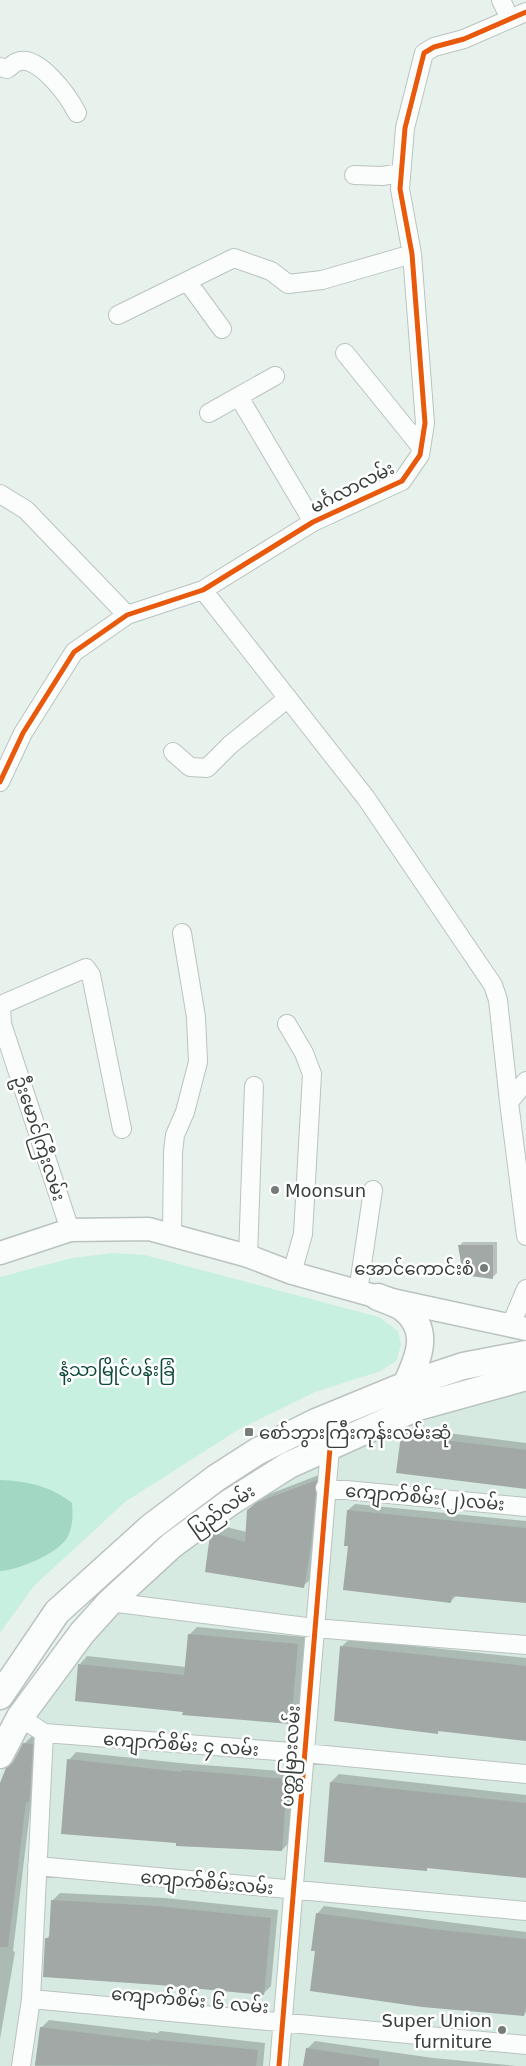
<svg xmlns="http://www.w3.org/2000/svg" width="526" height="2066" viewBox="0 0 526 2066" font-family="'DejaVu Sans','Noto Sans Myanmar',sans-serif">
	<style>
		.built { fill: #d6eae2 }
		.green { fill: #c8f0e0 }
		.water { fill: #a1d7c3 }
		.shadow { fill: #0003 }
		.building { fill: #a1a8a5 }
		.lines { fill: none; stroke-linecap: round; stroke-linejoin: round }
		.minor-casing { stroke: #bac3bf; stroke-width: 20 }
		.major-casing { stroke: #bac3bf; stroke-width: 25 }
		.highway-casing { stroke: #bac3bf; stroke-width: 29 }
		.minor { stroke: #fbfdfc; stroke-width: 18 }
		.major { stroke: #fbfdfc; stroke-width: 22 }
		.highway { stroke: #fbfdfc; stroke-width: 26 }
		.cycleway-casing { stroke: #fff; stroke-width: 8 }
		.cycleway { stroke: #e8590c; stroke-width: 5 }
		.poi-dot { fill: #757d79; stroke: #fff; stroke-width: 2 }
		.labels { text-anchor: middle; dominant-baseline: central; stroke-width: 5; stroke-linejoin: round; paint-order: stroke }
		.street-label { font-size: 18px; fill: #373e3b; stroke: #fff }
		.poi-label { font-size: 18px; fill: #373e3b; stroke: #fff; text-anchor: start }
		.park-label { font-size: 18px; fill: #0c4938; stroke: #fff }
	</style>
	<rect width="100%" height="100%" fill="#e7f2ed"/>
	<path class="built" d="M526,1386V2066H0V1773L36,1708L82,1645L173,1558L271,1489L351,1446Z"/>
	<path class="green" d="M113,1253L145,1255L379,1317L398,1331L401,1345L397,1360L381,1371L315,1392L238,1430L125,1502L34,1586L0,1633V1277L72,1258Z"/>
	<path class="water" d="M0,1480C26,1481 51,1486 72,1503C73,1515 73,1527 67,1538C57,1554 18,1570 0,1571Z"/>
	<path class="shadow" d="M463,1242H497V1273L493,1277L459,1246Z
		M409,1428L526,1443V1487L402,1435Z
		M324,1473L311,1579L303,1586L212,1536L222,1526L247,1532L248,1510L256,1502L267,1495Z
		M355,1504L526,1521V1602L457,1595L451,1601L349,1545L348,1510Z
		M197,1627L305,1637L299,1715L291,1723L184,1711L80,1664L87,1656L186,1667L189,1635Z
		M350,1639L526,1658V1739L440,1730L438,1732L342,1646Z
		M32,1736L39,1737L13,1951L15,1952L0,2039V1786L24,1744Z
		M76,1752L190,1764L294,1772L290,1842L282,1850L178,1842L69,1760Z
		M339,1774L526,1795V1876L429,1866L426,1870L325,1861L331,1782Z
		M60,1893L165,1898L278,1910L271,1986L263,1994L47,1938L51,1934L52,1901Z
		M324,1906L526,1932V2012L523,2015L313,1950L318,1913Z
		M49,2020L158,2033L160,2031L265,2043L263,2066H35L41,2028Z
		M315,2041L433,2058L517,2066H304L307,2049Z"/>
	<path class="building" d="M458,1245H493V1279L463,1275Z
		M401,1435L526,1450V1489L396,1473Z
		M317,1480L311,1545L304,1588L205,1572L210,1535L213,1533L245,1542L247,1510L258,1502Z
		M347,1510L526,1528V1603L452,1596L451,1603L343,1590L348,1546H344Z
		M188,1634L298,1644L291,1724L182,1715L183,1712L75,1701L78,1664L184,1675Z
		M340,1646L526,1666V1741L438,1731V1734L334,1721Z
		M23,1743L33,1744L30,1793L29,1802H26L8,1947H0V1783L6,1768L13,1762Z
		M67,1759L182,1772L183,1770L287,1779L282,1851L176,1846V1843L61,1834Z
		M330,1782L526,1803V1878L427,1868V1871L324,1862Z
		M51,1900L157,1906L271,1918L264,1995L159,1985L43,1977L45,1938H49Z
		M316,1913L432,1929L526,1939V2006L524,2016L422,2007L310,1991L315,1951H311Z
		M40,2027L151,2041V2039L258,2050L256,2066L35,2065Z
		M306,2048L379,2059V2066H303Z"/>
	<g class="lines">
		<g class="minor-casing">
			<path id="minor" d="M501,0L510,19
				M0,67L7,69C10,67 14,63 17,62C38,53 69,97 77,113
				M354,175L382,176L401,173
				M187,281L222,329
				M118,315L234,258L271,271L288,284L322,280L412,254
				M345,353L421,447
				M239,397L313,522
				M209,413L275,376
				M0,494L26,510L127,615
				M203,590L366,798L493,985L498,1000L509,1102
				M173,752L190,767L207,768L230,745L288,698
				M0,782L23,733L74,652L127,615L203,590L313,522L402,481L420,455L425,423L412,254L400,189L405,128L424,53L434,47L464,39L526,12
				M287,1024L304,1053L312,1074L303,1234L292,1273
				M526,1081L509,1102L526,1236
				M70,1230L2,1024L1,1005L86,968L91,975L122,1129
				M172,1235L173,1152L175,1135L185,1112L198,1062L196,1017L182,933
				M248,1256L254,1086
				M358,1292L373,1190
				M510,1327L526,1289
				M325,1488L526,1507
				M110,1602L314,1628L526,1645
				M20,1717L44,1733L304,1753L526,1774
				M37,1866L526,1911
				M31,1999L526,2045
				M21,2066L31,1999L44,1733
				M279,2066L330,1448"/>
		</g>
		<g class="major-casing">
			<path id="major" d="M0,1253L70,1230L149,1229L248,1256L292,1273L378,1297L526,1329"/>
		</g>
		<g class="highway-casing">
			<path id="highway" d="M378,1297C385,1300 396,1303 403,1308C432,1330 418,1359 406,1385
				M0,1696L57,1612L151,1527L216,1478L258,1451L316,1422L406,1385L463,1366L526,1354
				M0,1755L20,1717L82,1633L110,1602L172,1545L229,1503L289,1465L418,1407L526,1377"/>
		</g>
		<use href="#minor" class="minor"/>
		<use href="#major" class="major"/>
		<use href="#highway" class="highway"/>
		<g class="cycleway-casing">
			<path id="cycleway" d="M0,782L23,733L74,652L127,615L203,590L313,522L402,481L420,455L425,423L412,254L400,189L405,128L424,53L434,47L464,39L526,12
				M279,2066L330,1448"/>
		</g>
		<use href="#cycleway" class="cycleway"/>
	</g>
	<g class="poi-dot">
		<circle cx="275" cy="1190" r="5"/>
		<circle cx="484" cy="1268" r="5"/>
		<rect x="244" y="1427" width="10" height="10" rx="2.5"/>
		<circle cx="502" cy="2030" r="5"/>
	</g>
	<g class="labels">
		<g class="street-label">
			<text transform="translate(352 487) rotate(-27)">မင်္ဂလာလမ်း</text>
			<text transform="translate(40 1138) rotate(72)">ဦးမောင်ကြီးလမ်း</text>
			<text transform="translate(425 1497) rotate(5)">ကျောက်စိမ်း(၂)လမ်း</text>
			<text transform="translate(222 1510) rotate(-35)">ပြည်လမ်း</text>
			<text transform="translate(181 1744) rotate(4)">ကျောက်စိမ်း ၄ လမ်း</text>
			<text transform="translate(290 1756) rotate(-86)">ပတ္တမြားလမ်း</text>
			<text transform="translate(207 1882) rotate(5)">ကျောက်စိမ်းလမ်း</text>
			<text transform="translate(190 2000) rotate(5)">ကျောက်စိမ်း ၆ လမ်း</text>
		</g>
		<g class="poi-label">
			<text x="285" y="1190">Moonsun</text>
			<text x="474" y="1268" text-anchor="end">အောင်ကောင်းစံ</text>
			<text x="259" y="1432">စော်ဘွားကြီးကုန်းလမ်းဆုံ</text>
			<text x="492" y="2020" text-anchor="end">Super Union<tspan x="492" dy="21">furniture</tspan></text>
		</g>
		<g class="park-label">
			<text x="117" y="1369">နံ့သာမြိုင်ပန်းခြံ</text>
		</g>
	</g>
</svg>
